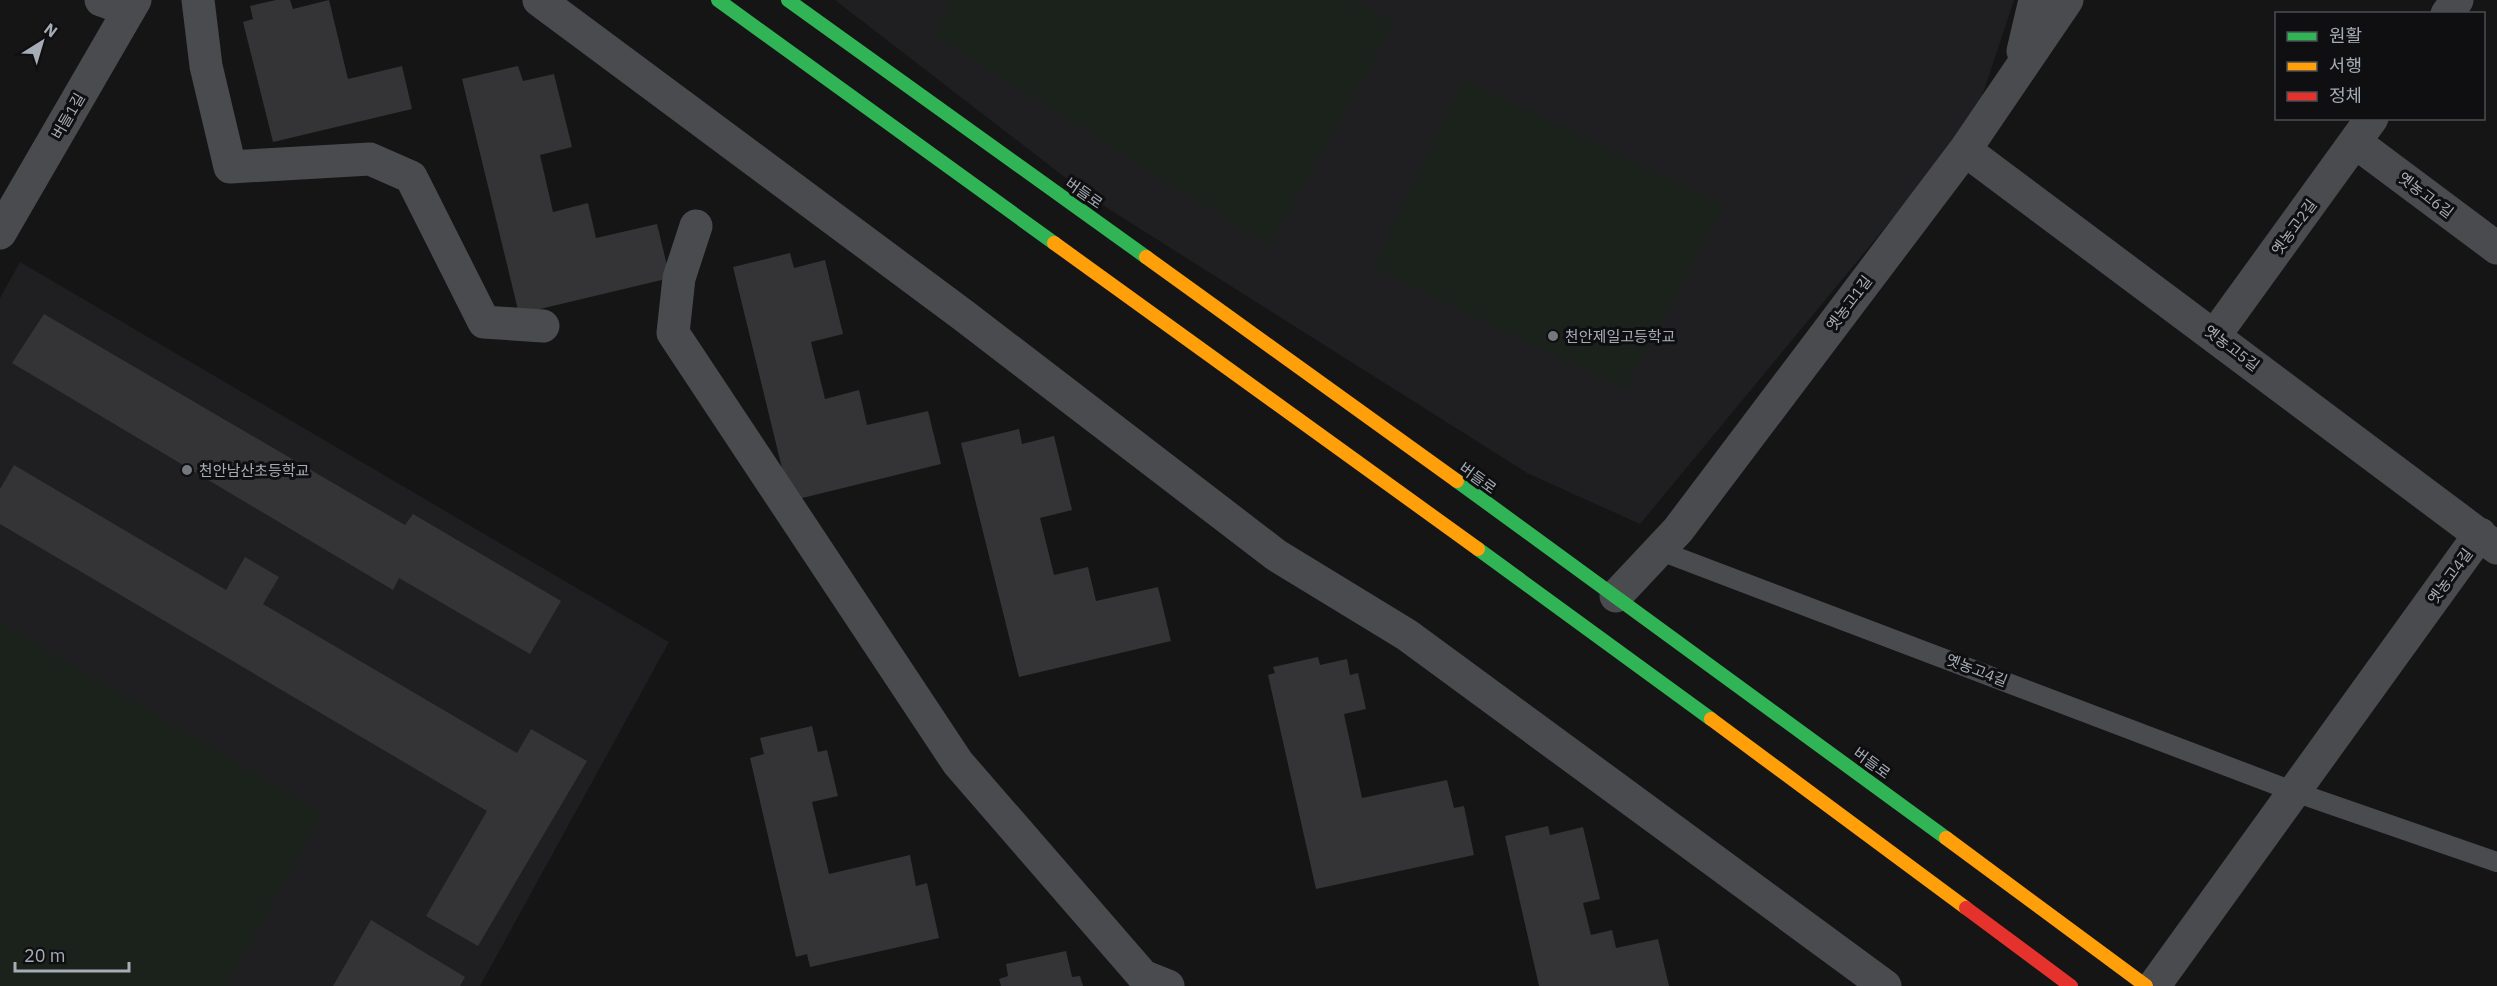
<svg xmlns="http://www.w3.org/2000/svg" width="2497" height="986" viewBox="0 0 2497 986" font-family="'IBM Plex Sans','Noto Sans KR',sans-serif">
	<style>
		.built { fill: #1f1f21 }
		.green { fill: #1b221b }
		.building { fill: #343436 }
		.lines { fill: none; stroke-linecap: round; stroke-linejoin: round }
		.lane { stroke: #494b4e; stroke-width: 20 }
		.street { stroke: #494b4e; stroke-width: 33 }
		.fast { stroke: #30b455; stroke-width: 14 }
		.slow { stroke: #ff9f0a; stroke-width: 14 }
		.jam { stroke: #e5322d; stroke-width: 14 }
		.poi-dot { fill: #73787e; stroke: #0f0f11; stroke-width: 2 }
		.labels { text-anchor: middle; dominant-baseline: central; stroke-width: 6; stroke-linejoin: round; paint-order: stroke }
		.street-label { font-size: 15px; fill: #a6adb6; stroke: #0f0f11 }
		.poi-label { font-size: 15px; fill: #a6adb6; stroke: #0f0f11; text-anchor: start }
	</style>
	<rect width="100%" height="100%" fill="#151515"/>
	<path class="built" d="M835,0H2014L1974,120L1640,524L1527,473L1093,199Z
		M20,262L669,642L480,986H0V298Z"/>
	<path class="green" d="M950,0H1352L1396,21L1269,246L935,36Z
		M1464,79L1724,206L1625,389L1373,268Z
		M0,622L322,813L227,986H0Z"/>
	<path class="building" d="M276,0H290L293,9L329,0L348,79L402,66L412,109L273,142L243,22L253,19L250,6Z
		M518,66L523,81L554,74L572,147L540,155L553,212L588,203L596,238L657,224L670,278L519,314L462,79Z
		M790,253L794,268L825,260L843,334L811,342L825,399L859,390L867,425L928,411L941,464L790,501L733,267Z
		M44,314L405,525L413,514L561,601L530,654L399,578L393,590L12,363Z
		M1019,429L1022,444L1054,436L1072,510L1040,518L1054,575L1088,567L1096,601L1158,587L1171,641L1019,677L961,443Z
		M14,465L226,590L245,557L279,577L263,604L517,753L531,729L587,761L478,946L426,916L487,811L0,524V489Z
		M1318,657L1320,665L1347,659L1350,675L1358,673L1366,709L1344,714L1362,798L1447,780L1454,808L1464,806L1474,855L1316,889L1268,675L1275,673L1273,667Z
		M812,726L818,752L827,750L838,796L812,802L829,874L910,855L916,886L927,883L939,938L810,967L807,954L796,957L750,758L764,754L760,738Z
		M1548,826L1550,835L1583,827L1600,899L1583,903L1591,935L1612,930L1616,948L1658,939L1669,986H1539L1505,836Z
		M371,920L465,977L460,986H333Z
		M1066,951L1072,977L1080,976L1083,986H1001L999,979L1008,976L1006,964Z"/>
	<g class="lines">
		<path class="lane" d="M1658,550L2295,792L2497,862"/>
		<path class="street" d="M101,0L129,10
			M198,0L206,66L230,167L370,159L411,177L484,322L543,326
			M539,0L963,315L1276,555L1407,635L1885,986
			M2447,14L2457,0
			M2023,51L2035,0
			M2355,142L2497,248
			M1965,150L2497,548
			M696,226L679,278L673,333L958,763L1143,976L1168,986
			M0,233L135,0
			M2215,335L2372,118
			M1616,596L1678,530L1965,150L2067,0
			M2154,986L2480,534"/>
		<path class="fast" d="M718,0L1054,243
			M788,0L1146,257
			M1457,481L1946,838
			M1478,549L1711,719"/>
		<path class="slow" d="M1054,243L1478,549
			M1146,257L1457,481
			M1711,719L1966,908
			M1946,838L2146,986"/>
		<path class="jam" d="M1966,908L2071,986"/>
	</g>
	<g class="poi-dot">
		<circle cx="1553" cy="336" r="6"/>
		<circle cx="187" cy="470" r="6"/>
	</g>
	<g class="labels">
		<g class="street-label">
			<text transform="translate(68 116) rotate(-60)">버들1길</text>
			<text transform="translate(1084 193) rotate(35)">버들로</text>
			<text transform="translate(2426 195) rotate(37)">옛농고6길</text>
			<text transform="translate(2294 227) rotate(-54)">옛농고2길</text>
			<text transform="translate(1849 303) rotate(-53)">옛농고1길</text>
			<text transform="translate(2232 348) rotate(37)">옛농고5길</text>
			<text transform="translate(1478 478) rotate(36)">버들로</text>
			<text transform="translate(2450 576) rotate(-54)">옛농고4길</text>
			<text transform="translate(1977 670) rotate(21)">옛농고4길</text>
			<text transform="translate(1872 763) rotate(36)">버들로</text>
		</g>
		<g class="poi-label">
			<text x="1565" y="336">천안제일고등학교</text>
			<text x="199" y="470">천안남산초등학교</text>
		</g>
	</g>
	<rect x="2275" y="12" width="210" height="108" fill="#0f0f11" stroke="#4b4e53" stroke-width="1.5"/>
	<rect x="2287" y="32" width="30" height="9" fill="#30b455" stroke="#4b4e53" stroke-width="1.5"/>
	<text x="2329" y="42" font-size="18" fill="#a6adb6">원활</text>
	<rect x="2287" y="62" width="30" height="9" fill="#ff9f0a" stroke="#4b4e53" stroke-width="1.5"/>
	<text x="2329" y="72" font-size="18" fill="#a6adb6">서행</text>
	<rect x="2287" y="92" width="30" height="9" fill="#e5322d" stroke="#4b4e53" stroke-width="1.5"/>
	<text x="2329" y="102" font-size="18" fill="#a6adb6">정체</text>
	<g transform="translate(42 42) rotate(37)" stroke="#0f0f11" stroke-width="4.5" paint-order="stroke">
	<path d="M0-4.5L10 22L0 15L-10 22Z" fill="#a6adb6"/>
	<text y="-9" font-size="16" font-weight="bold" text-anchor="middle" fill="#a6adb6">N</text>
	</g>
	<path d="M15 962v9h114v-9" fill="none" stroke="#a6adb6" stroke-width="3"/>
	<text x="24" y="962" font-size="18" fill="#a6adb6" stroke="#0f0f11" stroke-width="4.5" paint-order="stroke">20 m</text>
</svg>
